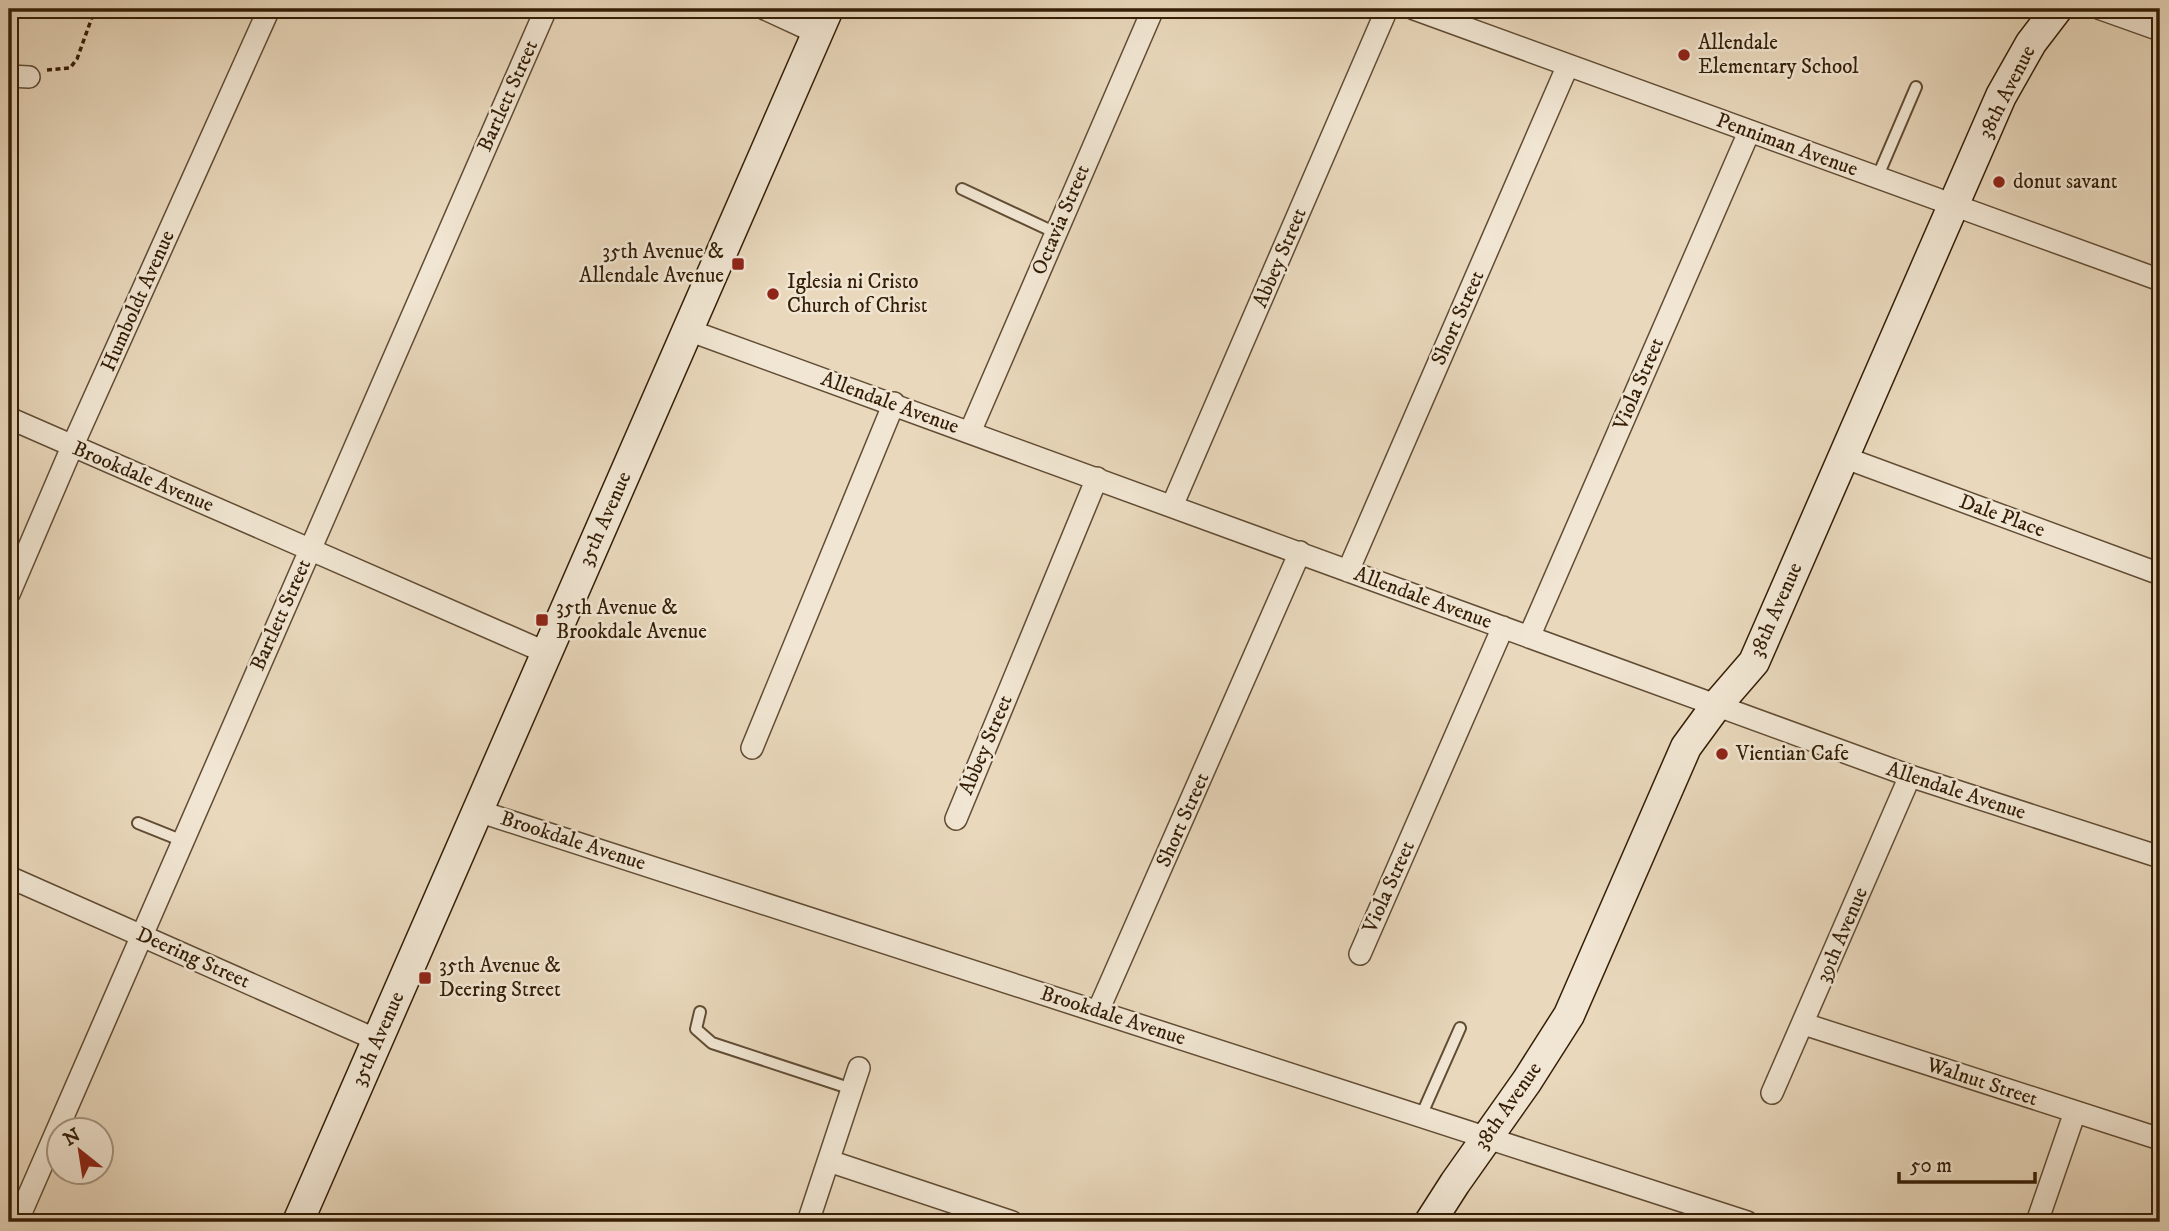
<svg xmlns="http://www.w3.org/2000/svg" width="2169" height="1231" viewBox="0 0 2169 1231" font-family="'IM FELL DW Pica',serif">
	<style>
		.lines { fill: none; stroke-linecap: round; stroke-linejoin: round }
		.stream { stroke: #707c6b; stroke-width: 5 }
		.lane-casing { stroke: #614c34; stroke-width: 14 }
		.street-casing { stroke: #614c34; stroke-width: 24 }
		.secondary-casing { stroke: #341e06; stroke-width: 33 }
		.path { stroke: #341e06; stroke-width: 3.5; stroke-dasharray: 5 3.5; stroke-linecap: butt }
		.lane { stroke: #f1e6d3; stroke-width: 10 }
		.street { stroke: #f1e6d3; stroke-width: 21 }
		.secondary { stroke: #f1e6d3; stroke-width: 30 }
		.poi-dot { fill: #8f2418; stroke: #f1e6d3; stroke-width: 2.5 }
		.labels { text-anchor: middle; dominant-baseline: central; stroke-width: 5; stroke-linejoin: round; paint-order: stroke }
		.poi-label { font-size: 21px; fill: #341e06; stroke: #f1e6d3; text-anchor: start }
		.street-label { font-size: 21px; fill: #341e06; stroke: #f1e6d3 }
	</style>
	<rect width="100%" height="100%" fill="#e9d8bc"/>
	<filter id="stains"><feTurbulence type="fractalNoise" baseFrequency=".00286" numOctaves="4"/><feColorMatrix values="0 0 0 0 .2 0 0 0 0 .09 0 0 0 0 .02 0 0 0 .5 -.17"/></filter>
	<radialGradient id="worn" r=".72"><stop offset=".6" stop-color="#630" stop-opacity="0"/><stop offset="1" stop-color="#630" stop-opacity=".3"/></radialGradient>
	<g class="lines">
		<path class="stream" d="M109,11L110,9"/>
		<g class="lane-casing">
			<path id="lane" d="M1877,178L1916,87
				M962,189L1056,233
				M138,823L183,841
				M700,1012L696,1029L712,1043L852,1089
				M1421,1116L1460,1028"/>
		</g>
		<g class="street-casing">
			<path id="street" d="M765,9L817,33
				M1414,9L2160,280
				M2101,9L2160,30
				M9,76L29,77
				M688,330L1910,776L2160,857
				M9,418L547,653
				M970,432L1153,9
				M1843,457L2160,574
				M1172,506L1387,9
				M1348,571L1568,65
				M9,594L72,447L269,9
				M1529,637L1749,132
				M752,748L894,403
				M478,811L1747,1222
				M956,819L1097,478
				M9,877L377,1040
				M1360,954L1503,627
				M1098,1011L1300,552
				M1804,1024L2160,1139
				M1772,1093L1910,776
				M829,1161L1012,1222
				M17,1222L546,9
				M808,1222L859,1068
				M2037,1222L2075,1112"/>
		</g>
		<g class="secondary-casing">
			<path id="secondary" d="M298,1222L828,9
				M1430,1222L1455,1183L1527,1081L1569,1015L1686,747L1716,706L1754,662L2001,96L2031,43L2057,9"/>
		</g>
		<path class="path" d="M47,70L70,68L77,59L95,9"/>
		<use href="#lane" class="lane"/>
		<use href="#street" class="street"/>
		<use href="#secondary" class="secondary"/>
	</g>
	<g class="poi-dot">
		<circle cx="1684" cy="55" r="7"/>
		<circle cx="1999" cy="182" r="7"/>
		<rect x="731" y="257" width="14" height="14" rx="3.5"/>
		<circle cx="773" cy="294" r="7"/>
		<rect x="535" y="613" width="14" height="14" rx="3.5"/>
		<circle cx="1722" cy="754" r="7"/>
		<rect x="418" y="971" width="14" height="14" rx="3.5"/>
	</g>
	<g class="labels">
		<g class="poi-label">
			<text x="1698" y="43">Allendale<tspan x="1698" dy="24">Elementary School</tspan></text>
			<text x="2013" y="182">donut savant</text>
			<text x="724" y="252" text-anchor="end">35th Avenue &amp;<tspan x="724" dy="24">Allendale Avenue</tspan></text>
			<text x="787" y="282">Iglesia ni Cristo<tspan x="787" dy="24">Church of Christ</tspan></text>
			<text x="556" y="608">35th Avenue &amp;<tspan x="556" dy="24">Brookdale Avenue</tspan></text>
			<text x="1736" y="754">Vientian Cafe</text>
			<text x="439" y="966">35th Avenue &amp;<tspan x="439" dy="24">Deering Street</tspan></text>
		</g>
		<g class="street-label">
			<text transform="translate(2007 92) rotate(-63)">38th Avenue</text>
			<text transform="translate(508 96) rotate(-66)">Bartlett Street</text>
			<text transform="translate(1787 145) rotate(20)">Penniman Avenue</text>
			<text transform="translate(1061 220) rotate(-67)">Octavia Street</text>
			<text transform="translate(1280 258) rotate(-67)">Abbey Street</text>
			<text transform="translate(138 301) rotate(-66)">Humboldt Avenue</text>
			<text transform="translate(1458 318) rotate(-66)">Short Street</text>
			<text transform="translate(1639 384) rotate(-67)">Viola Street</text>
			<text transform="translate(890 403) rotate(20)">Allendale Avenue</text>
			<text transform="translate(143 477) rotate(23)">Brookdale Avenue</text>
			<text transform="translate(2002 516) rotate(20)">Dale Place</text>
			<text transform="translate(605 519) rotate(-66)">35th Avenue</text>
			<text transform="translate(1423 598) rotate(20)">Allendale Avenue</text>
			<text transform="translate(1776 610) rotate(-66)">38th Avenue</text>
			<text transform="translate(281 615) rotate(-66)">Bartlett Street</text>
			<text transform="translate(986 745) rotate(-67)">Abbey Street</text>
			<text transform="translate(1956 791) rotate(18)">Allendale Avenue</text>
			<text transform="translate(1183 820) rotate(-66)">Short Street</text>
			<text transform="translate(573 841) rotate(18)">Brookdale Avenue</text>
			<text transform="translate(1389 887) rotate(-66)">Viola Street</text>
			<text transform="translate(1842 935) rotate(-67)">39th Avenue</text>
			<text transform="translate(193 958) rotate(24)">Deering Street</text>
			<text transform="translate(1113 1016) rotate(18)">Brookdale Avenue</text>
			<text transform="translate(378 1039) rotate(-66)">35th Avenue</text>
			<text transform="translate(1982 1082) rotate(18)">Walnut Street</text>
			<text transform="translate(1508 1106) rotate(-55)">38th Avenue</text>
		</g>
	</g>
	<rect width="2169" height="1231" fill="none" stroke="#e9d8bc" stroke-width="35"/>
	<rect x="10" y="10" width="2148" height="1210" fill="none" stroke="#341e06" stroke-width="3.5"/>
	<rect x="18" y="18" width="2134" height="1196" fill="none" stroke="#341e06" stroke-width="2"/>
	<g transform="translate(80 1151) rotate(330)"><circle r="33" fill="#f1e6d3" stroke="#a59681" stroke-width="2"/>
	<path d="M0-5L12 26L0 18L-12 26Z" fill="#8f2418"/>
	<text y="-10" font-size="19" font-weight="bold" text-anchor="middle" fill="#341e06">N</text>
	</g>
	<path d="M1899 1172v10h136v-10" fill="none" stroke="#341e06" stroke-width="3.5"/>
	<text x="1910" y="1172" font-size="21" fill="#341e06" stroke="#f1e6d3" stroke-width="5" paint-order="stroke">50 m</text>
	<rect width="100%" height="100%" filter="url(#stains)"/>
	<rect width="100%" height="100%" fill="url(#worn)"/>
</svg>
